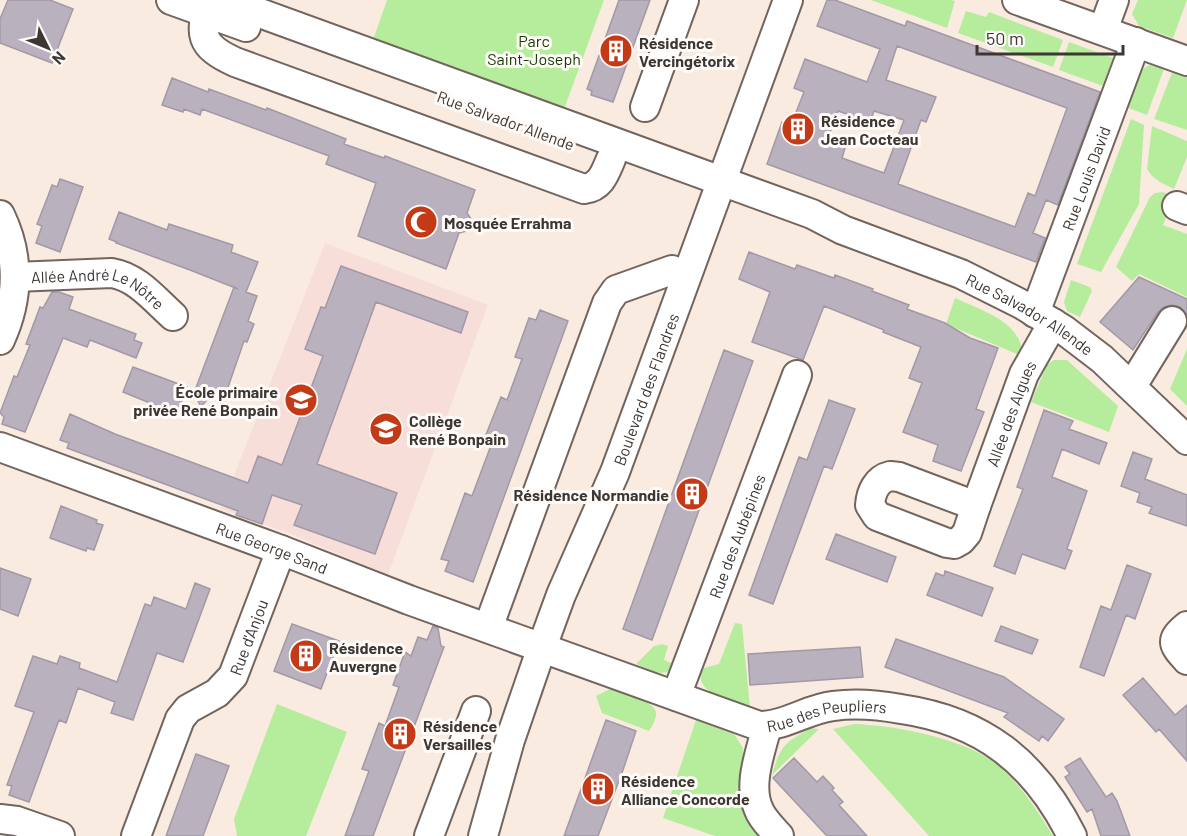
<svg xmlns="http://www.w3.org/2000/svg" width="1187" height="836" viewBox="0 0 1187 836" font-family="Barlow,sans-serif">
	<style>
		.education { fill: #f8ded9 }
		.green { fill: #b5ed9c }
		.building { fill: #bab1be; stroke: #a399a6; stroke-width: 1.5; fill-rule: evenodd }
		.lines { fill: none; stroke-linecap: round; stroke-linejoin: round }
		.minor-casing { stroke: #72655d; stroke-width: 32 }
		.minor { stroke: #fff; stroke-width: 28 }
		.labels { text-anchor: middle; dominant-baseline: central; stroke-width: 6; stroke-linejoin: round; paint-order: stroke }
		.park-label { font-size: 16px; fill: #163a00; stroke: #fefbf9 }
		.poi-label { font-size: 16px; font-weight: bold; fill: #3d3733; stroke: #fefbf9; text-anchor: start }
		.street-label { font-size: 16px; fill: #3d3733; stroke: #fefbf9 }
	</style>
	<rect width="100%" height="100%" fill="#faebe1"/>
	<path class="education" d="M325,243L488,305L388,575L291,534L221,509Z"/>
	<path class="green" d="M387,0H604L563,112L372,43Z
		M871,0H951L955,1L947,28Z
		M1138,0H1187L1173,38L1139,26L1132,14Z
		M966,11L986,17L989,12L1063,40L1053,67L958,33Z
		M1069,42L1113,58L1103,86L1059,70Z
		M1150,65L1164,69L1147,115L1126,107L1142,69Z
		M1175,65L1187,70V130L1154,119Z
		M1131,119L1144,125L1139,204L1101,272L1077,264Z
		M1152,126L1187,141V157L1174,189C1164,184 1153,180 1147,169Z
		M1163,192L1174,197L1163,225L1187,234V297L1139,274L1132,281L1116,267L1150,197L1155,193Z
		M1071,280L1090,287L1092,291L1080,317L1067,311L1064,302Z
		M955,298C980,310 1020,321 1022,352L1019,355L946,324Z
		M1187,349V406L1170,389Z
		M1054,360H1067L1118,406L1109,432L1031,402L1047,365Z
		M735,623L742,624L750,708C735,702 688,692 704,668L719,664Z
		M662,644L668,646L664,660L676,665C663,680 651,670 636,664L654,646Z
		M612,688C622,692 654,701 656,712C657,718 652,726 649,731L602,713L596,696Z
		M277,704L347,732L306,836H237L234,819Z
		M696,720L734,734L743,748L742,795L745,818L759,836H715L663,818Z
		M854,724C893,725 954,737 988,758C1014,774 1037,810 1053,836H929L833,729Z
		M811,728L819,729L772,775C781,745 784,743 811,728Z"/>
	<path class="building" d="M8,0H50L73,9L52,63L0,43V19Z
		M619,0H650L613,102L591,95L592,91L587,89Z
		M827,0H835L905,26L907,21L1100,92L1058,205L1046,200L1033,233L1045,238L1036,262L767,164L782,122L791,125L804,92L794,88L805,59L867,82L880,49L817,26ZM897,46L1067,108L1035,196L1028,193L1015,227L898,184L921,120L926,122L936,97L886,80ZM838,111L870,122L874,111L904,120L884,173L842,158L846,145L828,138Z
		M172,78L208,92L209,89L266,110L267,108L346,139L344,144L384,158L385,156L475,190L467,213L471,219L470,225L466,231L459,233L446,269L358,236L376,183L326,164L329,156L202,109L200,115L184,109L183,112L162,105Z
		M60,179L83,187L60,252L36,243L42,226L37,224L48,196L52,185L57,187Z
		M119,212L167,230L169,224L233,245L231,252L258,262L246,292L257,296L248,321L254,324L247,342L244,341L226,393L221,391L218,399L210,396L201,407L194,393L234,287L238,289L190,270L116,243L117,242L109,239Z
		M749,252L795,269L797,265L834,278L835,275L873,289L872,291L909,305L907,309L945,323L970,338L998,348L976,409L984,412L961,471L933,461L938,445L903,432L922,383L909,378L921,347L883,332L884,330L824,306L803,360L752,342L770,292L739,279Z
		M341,266L468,312L461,333L376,302L317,464L397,493L375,554L294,525L302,505L272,495L262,524L236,515L238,511L67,448L69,443L60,440L70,414L115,434L248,483L258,456L282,465L323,356L305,349L321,307L325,308Z
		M1139,277L1187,299V315L1180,307L1172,305L1164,307L1158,312L1133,350L1100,322Z
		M52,292H59L73,297L69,309L136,334L134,340L142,343L136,358L90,340L87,347L63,338L25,432L2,424L4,417L0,413L14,376L17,377L30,345L26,344L40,307L43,308Z
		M540,310L568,321L473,582L445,571L449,561L441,559L465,493L472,496L493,440L485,437L501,397L507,400L522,359L515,357L529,318L536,320Z
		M724,350L753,361L652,640L623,629Z
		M133,367L187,387L177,414L123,392Z
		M829,400L855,409L832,469L824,466L773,604L749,595L799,457L807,460Z
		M1044,410L1073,421L1069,429L1107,443L1099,464L1062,449L1052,477L1087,491L1067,549L1072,551L1065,569L1022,554L1015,574L994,566L1023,489L1017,487Z
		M1133,452L1152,459L1145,479L1187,495V526L1149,513L1152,507L1137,502L1140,493L1121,486Z
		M61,506L97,520L96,523L103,525L94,550L87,548L86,551L50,538Z
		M836,534L896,557L887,582L826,559Z
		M1127,565L1151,574L1135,619L1126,615L1104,676L1080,667L1101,606L1111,610Z
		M0,568L31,579L18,616L0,609Z
		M945,571L993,588L982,616L927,595L936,573L944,576Z
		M195,583L210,589L183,662L157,653L133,720L111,713L115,702L78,688L66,723L59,720L29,802L9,795L12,786L7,785L34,712L15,706L33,656L57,664L60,656L80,663L79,668L117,682L145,604L151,606L154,597L186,609Z
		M292,624L339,641L321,689L274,671Z
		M433,626L438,628L441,646L444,647L373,836H345L369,771L362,769L379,723L385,726L399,687L393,685L405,652L411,656L418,637L427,640Z
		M1001,626L1038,640L1032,654L995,641Z
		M896,639L1004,677L1064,719L1048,741L1042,736L1039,741L1004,717L1008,713L885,667Z
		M860,647L863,677L750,685L748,654Z
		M1143,678L1175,715L1187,705V761L1159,729L1156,732L1123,695Z
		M606,720L636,731L623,770L598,836H564Z
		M196,754L229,766L203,836H166Z
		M794,758L817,782L823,776L834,788L832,790L843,802L839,805L867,836H827L773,778Z
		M1080,758L1106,797L1112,793L1117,801L1130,836H1101L1092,809L1087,812L1065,777L1070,774L1065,767Z"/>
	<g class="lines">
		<g class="minor-casing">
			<g id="minor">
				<path d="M171,0L246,27"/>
				<path d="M211,0C198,34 200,46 235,62L584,189C601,187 605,173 611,159"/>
				<path id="s1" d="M224,0L812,214L843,230L961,274L1023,305L1064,330L1102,359L1187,440"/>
				<path d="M1017,0L1187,61"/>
				<path d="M1103,30L1114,0"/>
				<path d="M645,107L684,0"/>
				<path d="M1177,206L1187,210"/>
				<path d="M0,215C20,256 19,299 0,340"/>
				<path id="s2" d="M15,277L112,273C137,277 155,300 173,316"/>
				<path id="s3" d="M1035,313L1136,42"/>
				<path d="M1132,386L1172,321"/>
				<path id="s4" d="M0,447L281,550L409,600L759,726C786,726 807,709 833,706C855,703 879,705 901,709C983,721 1035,762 1072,836"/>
				<path d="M890,476L899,477L976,506L967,533L961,540L954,544L947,543L877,516L870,505C871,492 877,479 890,476Z"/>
				<path id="s5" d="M976,506L1024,374L1053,323"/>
				<path d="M1187,626C1169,641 1173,644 1187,660"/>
				<path d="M488,628L607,303L616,290L672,270"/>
				<path id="s6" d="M676,696L797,375"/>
				<path d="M767,726C761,751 747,785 759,810C763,820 772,828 779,836"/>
				<path d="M0,819L17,821L60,836"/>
				<path id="s7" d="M136,836L180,719L188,709L217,693L233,676L281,550"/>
				<path d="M429,836L476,711"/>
				<path id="s8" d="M483,836L510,740L542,647L561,595L615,472L788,0"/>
			</g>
		</g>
		<use href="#minor" class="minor"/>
	</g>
	<defs>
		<g id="building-disc" transform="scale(1.725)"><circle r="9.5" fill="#c43a16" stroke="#fefbf9"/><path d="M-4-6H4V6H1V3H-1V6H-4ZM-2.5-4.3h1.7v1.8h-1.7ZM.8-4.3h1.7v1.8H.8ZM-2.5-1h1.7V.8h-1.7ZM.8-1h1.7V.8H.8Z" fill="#fff"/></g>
		<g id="mosque-disc" transform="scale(1.725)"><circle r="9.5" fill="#c43a16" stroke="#fefbf9"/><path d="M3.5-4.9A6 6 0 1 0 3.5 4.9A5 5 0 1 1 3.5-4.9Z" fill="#fff"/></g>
		<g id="school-disc" transform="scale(1.725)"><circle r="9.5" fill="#c43a16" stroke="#fefbf9"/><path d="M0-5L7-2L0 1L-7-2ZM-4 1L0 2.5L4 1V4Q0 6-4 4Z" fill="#fff"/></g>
	</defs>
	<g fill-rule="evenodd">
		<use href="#building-disc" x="616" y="51"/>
		<use href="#building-disc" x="798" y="129"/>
		<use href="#mosque-disc" x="421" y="222"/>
		<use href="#school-disc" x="301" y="400"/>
		<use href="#school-disc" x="386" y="429"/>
		<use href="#building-disc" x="692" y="494"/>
		<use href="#building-disc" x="306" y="656"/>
		<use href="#building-disc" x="400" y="734"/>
		<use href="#building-disc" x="598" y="789"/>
	</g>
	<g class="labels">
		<g class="park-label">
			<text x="534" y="40">Parc<tspan x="534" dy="18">Saint-Joseph</tspan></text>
		</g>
		<g class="poi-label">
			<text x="639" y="42">Résidence<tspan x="639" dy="18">Vercingétorix</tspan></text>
			<text x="821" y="120">Résidence<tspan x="821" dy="18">Jean Cocteau</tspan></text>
			<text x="444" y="222">Mosquée Errahma</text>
			<text x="278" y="391" text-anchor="end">École primaire<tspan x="278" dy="18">privée René Bonpain</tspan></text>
			<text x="409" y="420">Collège<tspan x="409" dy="18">René Bonpain</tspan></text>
			<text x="669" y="494" text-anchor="end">Résidence Normandie</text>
			<text x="329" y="647">Résidence<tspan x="329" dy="18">Auvergne</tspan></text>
			<text x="423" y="725">Résidence<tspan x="423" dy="18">Versailles</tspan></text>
			<text x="621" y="780">Résidence<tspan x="621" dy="18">Alliance Concorde</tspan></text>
		</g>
		<g class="street-label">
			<text transform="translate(506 120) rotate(20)">Rue Salvador Allende</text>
			<text stroke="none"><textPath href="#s3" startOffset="144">Rue Louis David</textPath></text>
			<text stroke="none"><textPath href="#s2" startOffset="87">Allée André Le Nôtre</textPath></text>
			<text stroke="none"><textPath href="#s1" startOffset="866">Rue Salvador Allende</textPath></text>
			<text stroke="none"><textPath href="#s8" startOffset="476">Boulevard des Flandres</textPath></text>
			<text stroke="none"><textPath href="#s5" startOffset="99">Allée des Algues</textPath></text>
			<text stroke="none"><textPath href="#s6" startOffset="171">Rue des Aubépines</textPath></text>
			<text stroke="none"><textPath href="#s4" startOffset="290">Rue George Sand</textPath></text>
			<text stroke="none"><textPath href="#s7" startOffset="236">Rue d'Anjou</textPath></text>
			<text stroke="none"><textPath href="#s4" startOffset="878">Rue des Peupliers</textPath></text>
		</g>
	</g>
	<g transform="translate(48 48) rotate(133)" stroke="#fefbf9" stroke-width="4.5" paint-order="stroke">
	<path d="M0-4.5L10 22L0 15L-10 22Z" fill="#3d3733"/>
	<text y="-9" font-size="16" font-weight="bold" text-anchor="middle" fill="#3d3733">N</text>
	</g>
	<path d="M977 45v9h146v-9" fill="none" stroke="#3d3733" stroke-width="3"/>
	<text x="986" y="45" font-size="18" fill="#3d3733" stroke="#fefbf9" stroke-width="4.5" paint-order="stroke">50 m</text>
</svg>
